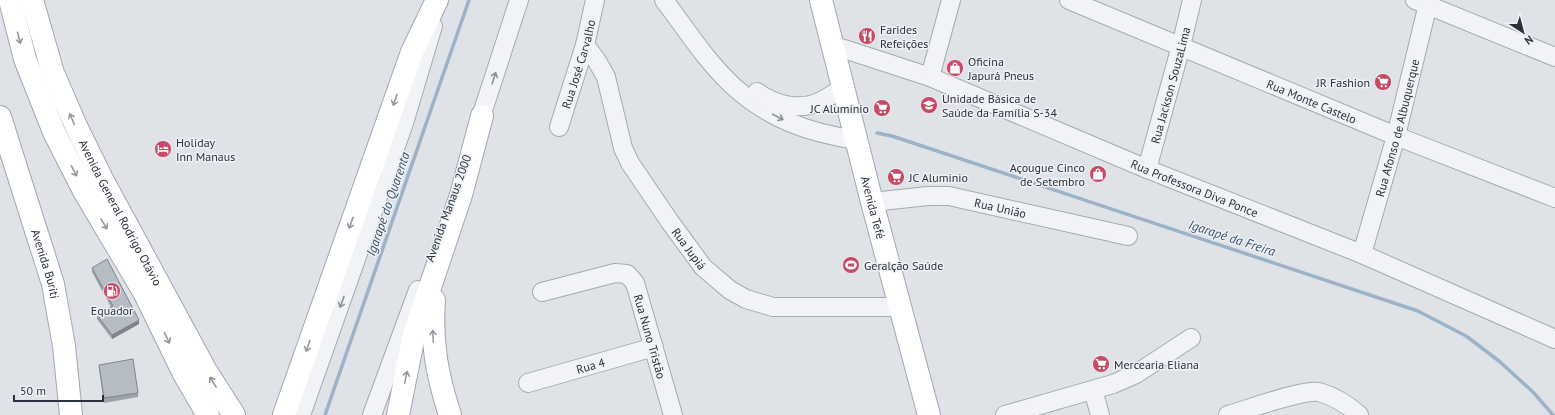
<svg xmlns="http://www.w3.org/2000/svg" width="1555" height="415" viewBox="0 0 1555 415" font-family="'PT Sans',sans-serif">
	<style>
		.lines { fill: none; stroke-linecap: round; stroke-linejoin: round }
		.stream { stroke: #9cb2c6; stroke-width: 3.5 }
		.minor-casing { stroke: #a5aab1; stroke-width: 20 }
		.major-casing { stroke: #9fa8b2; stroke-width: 24 }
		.minor { stroke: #f1f3f6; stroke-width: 18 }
		.major { stroke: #fff; stroke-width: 22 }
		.wall { fill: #9da2a9 }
		.shaded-wall { fill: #7f8489 }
		.building { fill: #b6bcc4; stroke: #7f8489 }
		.oneway { stroke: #94989e }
		.oneway2 { stroke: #8d929a }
		.labels { text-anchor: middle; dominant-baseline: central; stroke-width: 3; stroke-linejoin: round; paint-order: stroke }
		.poi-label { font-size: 12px; fill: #29313d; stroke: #eef1f5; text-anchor: start }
		.street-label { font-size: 12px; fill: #29313d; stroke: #eef1f5 }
		.water-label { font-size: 13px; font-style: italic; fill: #35526f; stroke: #eef1f5 }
	</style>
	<rect width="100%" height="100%" fill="#dfe3e7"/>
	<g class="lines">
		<path class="stream" d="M877,133L892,136L1418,311L1466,336L1499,361L1533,392L1553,415
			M325,415L469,0"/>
		<g class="minor-casing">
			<g id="minor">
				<path d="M664,0C686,29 706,61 733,86C769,119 809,133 857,140"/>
				<path id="s1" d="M1069,0L1396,136L1555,198"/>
				<path d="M1415,0L1555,57"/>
				<path id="s2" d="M585,45L597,61L606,77L623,148L630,163L670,222L703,267L717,279L730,290L746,299L773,307H900"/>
				<path id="s3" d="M832,45L930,77L1147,169L1362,254L1555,339"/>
				<path d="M930,77L951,0"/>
				<path d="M757,92C775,105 799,111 819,102C828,98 836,92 844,87"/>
				<path id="s4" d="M559,127L585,45L595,0"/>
				<path d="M477,129L519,0"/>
				<path id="s5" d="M1147,169L1181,46L1192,0"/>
				<path id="s6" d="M872,202L928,196H949L1128,236"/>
				<path id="s7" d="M1362,254L1396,136L1429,0"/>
				<path id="s8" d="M542,292L615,273L627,274L635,283L673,415"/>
				<path id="s9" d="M528,383L654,347"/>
				<path d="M1093,390L1100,415"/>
				<path d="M301,415L404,123L433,26"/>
				<path d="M372,415L418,290"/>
				<path d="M1005,415L1113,384L1136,374L1191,338"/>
				<path d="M1228,415C1246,410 1303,389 1319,392C1333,396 1348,405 1359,415"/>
			</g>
		</g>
		<g class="major-casing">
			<g id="major">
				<path d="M10,0L25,59L54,132L84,191L145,294L184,374L208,415"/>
				<path id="s10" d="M32,0L53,73L76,126L103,181L206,371L234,415"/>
				<path id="s11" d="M821,0L872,202L929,415"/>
				<path id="s12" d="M0,117L53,284L64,346L71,415"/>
				<path d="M434,300C431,343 437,375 450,415"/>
				<path d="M284,415L412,52L437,0"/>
				<path d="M398,415L414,335L461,195L482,116"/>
			</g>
		</g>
		<use href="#minor" class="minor"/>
		<use href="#major" class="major"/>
	</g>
	<path class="wall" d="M92,268L139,324L112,339L97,319V315L111,307L92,272Z
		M99,365L138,393V397L104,403L99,369Z"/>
	<path class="shaded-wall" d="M139,320V324L112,339V335Z"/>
	<path class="building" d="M107,259L139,320L112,335L97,315L113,306L92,268Z
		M133,359L138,393L104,398L99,365Z"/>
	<defs><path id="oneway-shaft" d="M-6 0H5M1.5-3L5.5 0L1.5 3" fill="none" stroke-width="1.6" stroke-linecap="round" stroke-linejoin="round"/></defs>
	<g class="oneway">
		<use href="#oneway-shaft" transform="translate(19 38) rotate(75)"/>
		<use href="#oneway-shaft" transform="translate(395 100) rotate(110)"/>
		<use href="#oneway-shaft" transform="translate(72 119) rotate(-113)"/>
		<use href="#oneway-shaft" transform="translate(74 171) rotate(63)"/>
		<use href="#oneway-shaft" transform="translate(351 223) rotate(110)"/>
		<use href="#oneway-shaft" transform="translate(104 224) rotate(59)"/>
		<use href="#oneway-shaft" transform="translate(433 336) rotate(-93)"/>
		<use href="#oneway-shaft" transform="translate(167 338) rotate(64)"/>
		<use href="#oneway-shaft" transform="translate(308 346) rotate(109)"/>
		<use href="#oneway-shaft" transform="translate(406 377) rotate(-78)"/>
		<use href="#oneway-shaft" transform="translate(213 382) rotate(-122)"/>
	</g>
	<g class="oneway2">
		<use href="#oneway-shaft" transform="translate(494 78) rotate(-72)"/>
		<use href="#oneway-shaft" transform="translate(778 117) rotate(28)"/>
		<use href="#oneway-shaft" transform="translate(342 302) rotate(110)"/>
	</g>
	<defs>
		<g id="restaurant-disc" transform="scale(0.9)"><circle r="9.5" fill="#c64a63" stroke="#eef1f5"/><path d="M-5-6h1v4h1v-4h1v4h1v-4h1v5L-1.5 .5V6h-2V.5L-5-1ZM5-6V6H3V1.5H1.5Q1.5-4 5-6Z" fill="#fff"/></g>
		<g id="shop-disc" transform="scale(0.9)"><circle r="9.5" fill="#c64a63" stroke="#eef1f5"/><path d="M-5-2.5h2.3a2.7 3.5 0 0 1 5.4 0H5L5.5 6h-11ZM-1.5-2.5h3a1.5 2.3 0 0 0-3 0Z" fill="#fff"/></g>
		<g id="supermarket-disc" transform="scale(0.9)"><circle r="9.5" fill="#c64a63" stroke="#eef1f5"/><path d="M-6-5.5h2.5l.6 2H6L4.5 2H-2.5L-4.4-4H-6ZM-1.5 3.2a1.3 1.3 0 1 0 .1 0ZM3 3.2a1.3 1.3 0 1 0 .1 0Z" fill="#fff"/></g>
		<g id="school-disc" transform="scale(0.9)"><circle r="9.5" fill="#c64a63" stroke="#eef1f5"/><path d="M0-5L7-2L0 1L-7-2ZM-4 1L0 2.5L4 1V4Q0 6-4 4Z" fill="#fff"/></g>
		<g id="hotel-disc" transform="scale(0.9)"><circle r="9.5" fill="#c64a63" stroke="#eef1f5"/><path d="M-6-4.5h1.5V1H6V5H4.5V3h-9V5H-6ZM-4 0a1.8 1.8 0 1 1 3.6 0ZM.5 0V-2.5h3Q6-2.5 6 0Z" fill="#fff"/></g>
		<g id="stadium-disc" transform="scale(0.9)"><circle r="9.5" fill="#c64a63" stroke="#eef1f5"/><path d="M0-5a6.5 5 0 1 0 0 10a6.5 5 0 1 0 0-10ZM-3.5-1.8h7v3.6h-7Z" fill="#fff"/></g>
		<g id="fuel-disc" transform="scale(0.9)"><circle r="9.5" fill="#c64a63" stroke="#eef1f5"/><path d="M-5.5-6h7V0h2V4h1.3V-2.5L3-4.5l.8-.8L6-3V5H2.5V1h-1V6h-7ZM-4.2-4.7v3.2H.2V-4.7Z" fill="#fff"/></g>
	</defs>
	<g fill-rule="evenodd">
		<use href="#restaurant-disc" x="867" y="36"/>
		<use href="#shop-disc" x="955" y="68"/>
		<use href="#supermarket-disc" x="1383" y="82"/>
		<use href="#school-disc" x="929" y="105"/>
		<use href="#supermarket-disc" x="882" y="108"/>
		<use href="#hotel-disc" x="163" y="149"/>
		<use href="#shop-disc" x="1098" y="174"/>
		<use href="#supermarket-disc" x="896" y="177"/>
		<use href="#stadium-disc" x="851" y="265"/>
		<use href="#fuel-disc" x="112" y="291"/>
		<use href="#supermarket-disc" x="1101" y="364"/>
	</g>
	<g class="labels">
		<g class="poi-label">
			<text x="880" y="29">Farides<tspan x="880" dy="14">Refeições</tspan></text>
			<text x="968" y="61">Oficina<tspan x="968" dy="14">Japurá Pneus</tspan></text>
			<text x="1370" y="82" text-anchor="end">JR Fashion</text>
			<text x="942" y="98">Unidade Básica de<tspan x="942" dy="14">Saúde da Família S-34</tspan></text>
			<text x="869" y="108" text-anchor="end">JC Alumínio</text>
			<text x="176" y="142">Holiday<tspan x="176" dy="14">Inn Manaus</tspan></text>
			<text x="1085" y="167" text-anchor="end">Açougue Cinco<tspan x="1085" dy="14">de Setembro</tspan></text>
			<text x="909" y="177">JC Aluminio</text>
			<text x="864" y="265">Geralção Saúde</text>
			<text x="112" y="310" text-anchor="middle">Equador</text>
			<text x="1114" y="364">Mercearia Eliana</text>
		</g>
		<g class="street-label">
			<text stroke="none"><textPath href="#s4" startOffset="66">Rua José Carvalho</textPath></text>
			<text stroke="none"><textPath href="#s5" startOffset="87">Rua Jackson SouzaLima</textPath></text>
			<text stroke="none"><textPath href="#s1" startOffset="263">Rua Monte Castelo</textPath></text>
			<text stroke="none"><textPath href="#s7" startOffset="131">Rua Afonso de Albuquerque</textPath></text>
			<text stroke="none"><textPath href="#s3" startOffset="390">Rua Professora Diva Ponce</textPath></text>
			<text stroke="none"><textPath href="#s6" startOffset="130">Rua União</textPath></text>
			<text transform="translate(448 208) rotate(-70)">Avenida Manaus 2000</text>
			<text stroke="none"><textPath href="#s11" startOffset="214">Avenida Tefé</textPath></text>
			<text stroke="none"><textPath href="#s10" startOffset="231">Avenida General Rodrigo Otávio</textPath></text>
			<text stroke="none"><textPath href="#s2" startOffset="232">Rua Jupiá</textPath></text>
			<text stroke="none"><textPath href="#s12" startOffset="154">Avenida Buriti</textPath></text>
			<text stroke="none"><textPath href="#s8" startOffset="155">Rua Nuno Tristão</textPath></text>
			<text stroke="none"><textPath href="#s9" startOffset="65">Rua 4</textPath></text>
		</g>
		<g class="water-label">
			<text transform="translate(388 204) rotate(-71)">Igarapé do Quarenta</text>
			<text transform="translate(1232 238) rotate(18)">Igarapé da Freira</text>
		</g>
	</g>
	<g transform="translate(1523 32) rotate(144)" stroke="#eef1f5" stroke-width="3" paint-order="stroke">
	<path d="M0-3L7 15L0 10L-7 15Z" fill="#29313d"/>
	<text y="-6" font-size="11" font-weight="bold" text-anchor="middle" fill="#29313d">N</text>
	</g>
	<path d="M14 395v6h89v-6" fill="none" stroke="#29313d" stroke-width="2"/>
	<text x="20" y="395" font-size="12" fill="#29313d" stroke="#eef1f5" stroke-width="3" paint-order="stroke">50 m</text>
</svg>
